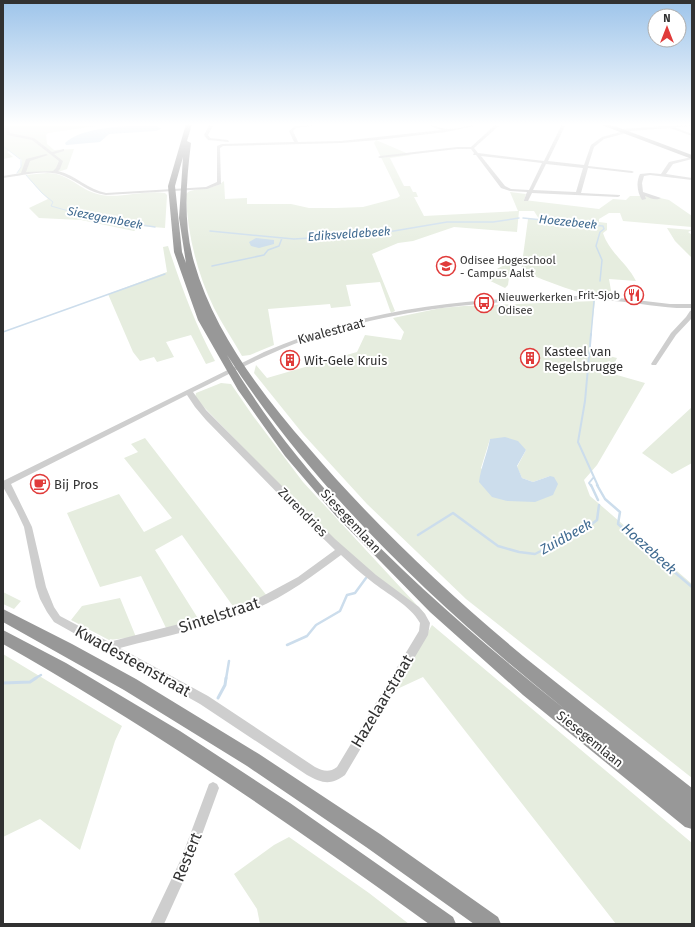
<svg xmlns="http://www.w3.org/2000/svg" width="695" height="927" viewBox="0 0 695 927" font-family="'Fira Sans',sans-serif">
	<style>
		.green { fill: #e6eddf; fill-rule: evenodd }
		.water { fill: #ccddec }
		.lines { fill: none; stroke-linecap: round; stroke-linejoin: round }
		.stream-far4 { stroke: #ccddec; stroke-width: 1 }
		.stream-far3 { stroke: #ccddec; stroke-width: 1.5 }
		.stream-far2 { stroke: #ccddec; stroke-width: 2 }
		.stream-far1 { stroke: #ccddec; stroke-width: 2.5 }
		.stream { stroke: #ccddec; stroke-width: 3 }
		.minor { fill: #cecece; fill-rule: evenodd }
		.major { fill: #a9a9a9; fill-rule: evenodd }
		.highway { fill: #989898; fill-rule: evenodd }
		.labels { text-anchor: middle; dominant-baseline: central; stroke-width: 4; stroke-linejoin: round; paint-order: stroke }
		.far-poi-label { font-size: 11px; fill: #313131; stroke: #fff; text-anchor: start }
		.far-water-label { font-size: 12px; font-style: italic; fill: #406b91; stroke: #fff }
		.street-label { font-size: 13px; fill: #313131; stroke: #fff }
		.poi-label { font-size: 13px; fill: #313131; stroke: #fff; text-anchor: start }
		.water-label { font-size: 14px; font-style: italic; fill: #406b91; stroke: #fff }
		.near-street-label { font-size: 16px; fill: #313131; stroke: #fff }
	</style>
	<rect width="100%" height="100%" fill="#fff"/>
	<path class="green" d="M3,124H110L48,133L46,135L47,144L54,150L74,149L67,169L61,171L17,173L21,167L22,160L9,151L7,152L13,157L3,159Z
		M376,140L411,155L390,158L404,186H410L413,192H416L418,197H414L424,216L518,211L510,192L526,194L524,200L599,209L613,199L626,200L630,196H651L669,200L692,216V227L623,221L620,213H609L599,219V222L607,223V230L603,233C609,252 627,263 636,281L609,279L612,296C580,297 551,282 521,271L528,219H539L534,211H519L517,232L454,227L413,241L398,243L372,254L395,311L391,313L380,282L346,285L351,306L331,308L330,304L268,309L274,345L250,355L242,356C233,340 222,324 214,308C197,273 187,233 186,194C193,186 212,192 224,181L225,199L247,198V204H291L309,208H336L363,207L397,198L400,196L374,143Z
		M47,173C67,173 77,187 94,193C116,201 142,189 165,193L167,195L165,228L141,226L134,231L81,220L39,218L29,208L48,199C40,191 33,184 26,175Z
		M667,228L692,230L688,232L692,235V258L675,241Z
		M168,246C181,286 195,324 215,361L206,364L191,335L166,342L174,357L157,362L154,357L140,361L133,352L108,294L167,272L163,247Z
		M508,263H511L508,285L505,288L482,277Z
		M595,301L589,351L617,358L610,373L645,383L597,465L584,480L590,496L692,584V778L466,599L367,504L303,434L254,373L256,365L267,378L357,352L365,335L401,340L404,332L393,318L441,308L464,306ZM490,439L526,450L517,467L522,478L533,482L550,476L507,501L481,468Z
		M221,383L231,384L253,416L303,482L426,615L373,576L342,549L195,398L196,393Z
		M692,407V463L672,474L642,453Z
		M145,438L267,596L235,609L182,535L155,550L199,620L166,628L141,576L100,587L67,513L119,494L144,532L172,518L124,458L138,452L131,444Z
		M3,592L21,601L14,609L3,604Z
		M120,598L136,637L109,640L71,620L82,606Z
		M432,625L692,843V924H616L423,677L395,690Z
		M3,654L122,726L115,741L80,850L40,819L3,837Z
		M289,837L369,893L409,924H260L257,909L234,874L274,845Z"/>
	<path class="water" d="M149,125L157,126L161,129L156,131L109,134L100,142L66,145L65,143C81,127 126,126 149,125Z
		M256,238L274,240V244L259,248L251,246L249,242Z
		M505,437L518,441L526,450L517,466L522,478L533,482L550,476L554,477L558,484L553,495L535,502L507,501L492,497L479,482C481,467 487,454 490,439Z"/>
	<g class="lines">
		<path class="stream-far4" d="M3,146L20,159
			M17,173L21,167V160
			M26,175L42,193L53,202L51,206L90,217"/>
		<path class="stream-far3" d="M84,216L155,227
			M523,218L603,226L604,229L600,232L596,246L602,260L600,281
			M210,231L294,239L376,234L447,222H493L519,218
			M212,266L264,255L268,250L279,246L282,238
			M3,332L165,274
			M591,335L594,301"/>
		<path class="stream-far2" d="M591,334L585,401L578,442L598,486
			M591,486L589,483L593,478"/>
		<path class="stream-far1" d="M591,485L598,500
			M597,485L605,499L620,512L618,524L692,587
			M418,535L453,513L498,546L519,552L535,554L588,527L597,520L599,505
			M287,645L307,636L316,625L340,611L347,595L355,593L366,578
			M34,679L41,675
			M226,679L229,661"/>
		<path class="stream" d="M3,683L30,682L36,678
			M218,698L225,685L226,678"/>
		<path class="minor" d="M3,124H7L10,133L34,138L52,152L64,149V151L54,154L63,161L60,169L58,171C76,175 88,190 106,193L206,187L217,182V146L222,144L294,142L289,131L295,126L325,124L296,128L293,131L298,142L341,141L442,130L424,124C433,124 441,129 449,129C460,129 471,124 483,124L446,132L377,140L341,143L223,146L220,148L221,184L207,189L106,195C89,193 79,182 64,176C45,168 22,176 3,178V176L21,173L26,159L46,154L48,155L30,161L26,172L53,171L56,168L59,161L32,140L7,135Z
			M210,124H214L208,135L210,138L228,140L229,142L208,140L204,135Z
			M496,124H501L474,148L478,153L544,161L562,124H566L548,161L584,165L591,145L602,137L624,131H622V129L692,124V126L674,127L692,134V136L670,128L631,131L630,132L604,139L594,147L588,166L632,171L634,172L632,173L588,168L581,193L620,195V196L618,197L532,193L528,201H524V200L527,192L510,191L501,188L476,155H473L474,153L471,149H457L380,158L378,157L380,156L457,147H471ZM481,156L542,163L529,190L511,189L505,186ZM546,164L583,168L576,192L533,190Z
			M692,157V159L673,164L666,174L692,178V180L650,175L644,176L642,183L643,192L661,198C656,201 650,198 645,196L646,199L642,200C637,192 636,182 640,174L650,173L661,174L669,162Z
			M559,296H602L670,304H692V308C665,309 640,303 614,301C602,299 589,300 577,300C487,300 394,309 308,339C268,353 231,373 193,392L206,410L335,539L376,575L419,607L425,614L430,623L428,635L345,775C330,786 322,783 307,775L200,704L54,622L47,612L40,599L36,587L24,527L16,510L3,487V481L264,352C290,341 317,331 344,324C414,304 487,299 559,296ZM187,395L195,407L206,420L295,511L335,550L298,577L250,603L222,613L109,642L60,616L54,607L46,587L32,527L11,484ZM341,555C351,564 360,573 371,581C387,594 410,605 420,623L419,631L337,767C329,773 323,771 315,767L208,696L120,648C165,636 212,627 255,609C286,596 314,575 341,555Z
			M692,310V318L676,335L656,365H652L651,364L671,333L686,317L690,311Z
			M213,782L217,784L219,788L192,862L164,924H150L181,859L209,784Z"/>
		<path class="major" d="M599,124H607L617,127L692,155V159Z"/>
		<path class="highway" d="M186,124H192L187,141L191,143C186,183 183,223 194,262C214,332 261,393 308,447C373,523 446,592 523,656C578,701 636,744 692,788V829L685,827L523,695L430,612L336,516L285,456L238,390L198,320L174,252L168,186ZM183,157L179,218L186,263L182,252L175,186ZM227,355C316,493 440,609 567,711C441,610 309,496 227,355Z
			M3,609L72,644L136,679L259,754L380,834L498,917L501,924H474L366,847L247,766L124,690L3,622Z
			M3,630L66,663L180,731L290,803L453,917L456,924H429C291,824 151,728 3,644Z"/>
	</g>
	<linearGradient id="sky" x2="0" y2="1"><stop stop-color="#9dc4ea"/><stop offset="0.49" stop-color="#fff"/><stop offset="1" stop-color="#fff" stop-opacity="0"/></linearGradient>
	<rect width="695" height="254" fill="url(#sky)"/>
	<defs>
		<g id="university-ring" transform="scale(1)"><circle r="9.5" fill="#fff" stroke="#e03b3a" stroke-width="1.5"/><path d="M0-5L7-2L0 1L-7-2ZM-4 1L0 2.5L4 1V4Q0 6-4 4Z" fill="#e03b3a"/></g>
		<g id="restaurant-ring" transform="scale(1)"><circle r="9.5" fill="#fff" stroke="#e03b3a" stroke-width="1.5"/><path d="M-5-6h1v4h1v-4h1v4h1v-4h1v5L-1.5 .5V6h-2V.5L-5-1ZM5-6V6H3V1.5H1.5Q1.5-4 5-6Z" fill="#e03b3a"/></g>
		<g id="bus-ring" transform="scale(1)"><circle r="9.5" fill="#fff" stroke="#e03b3a" stroke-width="1.5"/><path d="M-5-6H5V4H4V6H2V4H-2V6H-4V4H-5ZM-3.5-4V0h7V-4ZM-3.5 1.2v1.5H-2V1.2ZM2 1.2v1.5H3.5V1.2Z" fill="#e03b3a"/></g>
		<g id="building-ring" transform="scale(1)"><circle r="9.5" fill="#fff" stroke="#e03b3a" stroke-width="1.5"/><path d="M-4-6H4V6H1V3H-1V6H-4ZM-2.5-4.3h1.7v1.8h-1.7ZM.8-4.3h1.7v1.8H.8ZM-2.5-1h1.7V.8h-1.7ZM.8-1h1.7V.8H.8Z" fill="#e03b3a"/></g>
		<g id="cafe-ring" transform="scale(1)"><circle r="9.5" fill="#fff" stroke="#e03b3a" stroke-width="1.5"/><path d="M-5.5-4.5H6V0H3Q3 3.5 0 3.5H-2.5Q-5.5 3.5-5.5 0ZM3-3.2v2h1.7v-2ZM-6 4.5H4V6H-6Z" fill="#e03b3a"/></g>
	</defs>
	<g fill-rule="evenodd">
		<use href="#university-ring" x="446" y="266"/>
		<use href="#restaurant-ring" x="634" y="295"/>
		<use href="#bus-ring" x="484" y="303"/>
		<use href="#building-ring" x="530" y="358"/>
		<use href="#building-ring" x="290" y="360"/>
		<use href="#cafe-ring" x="40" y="484"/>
	</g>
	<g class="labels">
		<g class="far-poi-label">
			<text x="460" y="260">Odisee Hogeschool<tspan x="460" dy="13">- Campus Aalst</tspan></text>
			<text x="620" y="295" text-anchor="end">Frit-Sjob</text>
			<text x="498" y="297">Nieuwerkerken<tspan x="498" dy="13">Odisee</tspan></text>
		</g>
		<g class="far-water-label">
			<text transform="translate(105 218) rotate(11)">Siezegembeek</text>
			<text transform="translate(568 222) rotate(6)">Hoezebeek</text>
			<text transform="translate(349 234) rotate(-4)">Ediksveldebeek</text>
		</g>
		<g class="street-label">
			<text transform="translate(331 331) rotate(-15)">Kwalestraat</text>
			<text transform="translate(303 512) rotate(45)">Zurendries</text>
			<text transform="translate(351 521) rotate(47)">Siesegemlaan</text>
			<text transform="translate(590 739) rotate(39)">Siesegemlaan</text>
		</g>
		<g class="poi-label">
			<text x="544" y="351">Kasteel van<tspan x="544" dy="15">Regelsbrugge</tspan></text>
			<text x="304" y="360">Wit-Gele Kruis</text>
			<text x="54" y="484">Bij Pros</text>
		</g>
		<g class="water-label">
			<text transform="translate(566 537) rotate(-29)">Zuidbeek</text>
			<text transform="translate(649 549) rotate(42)">Hoezebeek</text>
		</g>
		<g class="near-street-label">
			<text transform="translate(219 615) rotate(-18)">Sintelstraat</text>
			<text transform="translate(133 661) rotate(29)">Kwadesteenstraat</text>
			<text transform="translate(382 701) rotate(-59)">Hazelaarstraat</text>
			<text transform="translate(187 857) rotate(-68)">Restert</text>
		</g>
	</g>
	<rect width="695" height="927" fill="none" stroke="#313131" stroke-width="8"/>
	<g transform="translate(667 28)"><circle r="19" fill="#ffffff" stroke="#adadad"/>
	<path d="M0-3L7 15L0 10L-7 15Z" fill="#e03b3a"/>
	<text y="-6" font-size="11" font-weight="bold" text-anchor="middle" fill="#313131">N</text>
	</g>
</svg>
